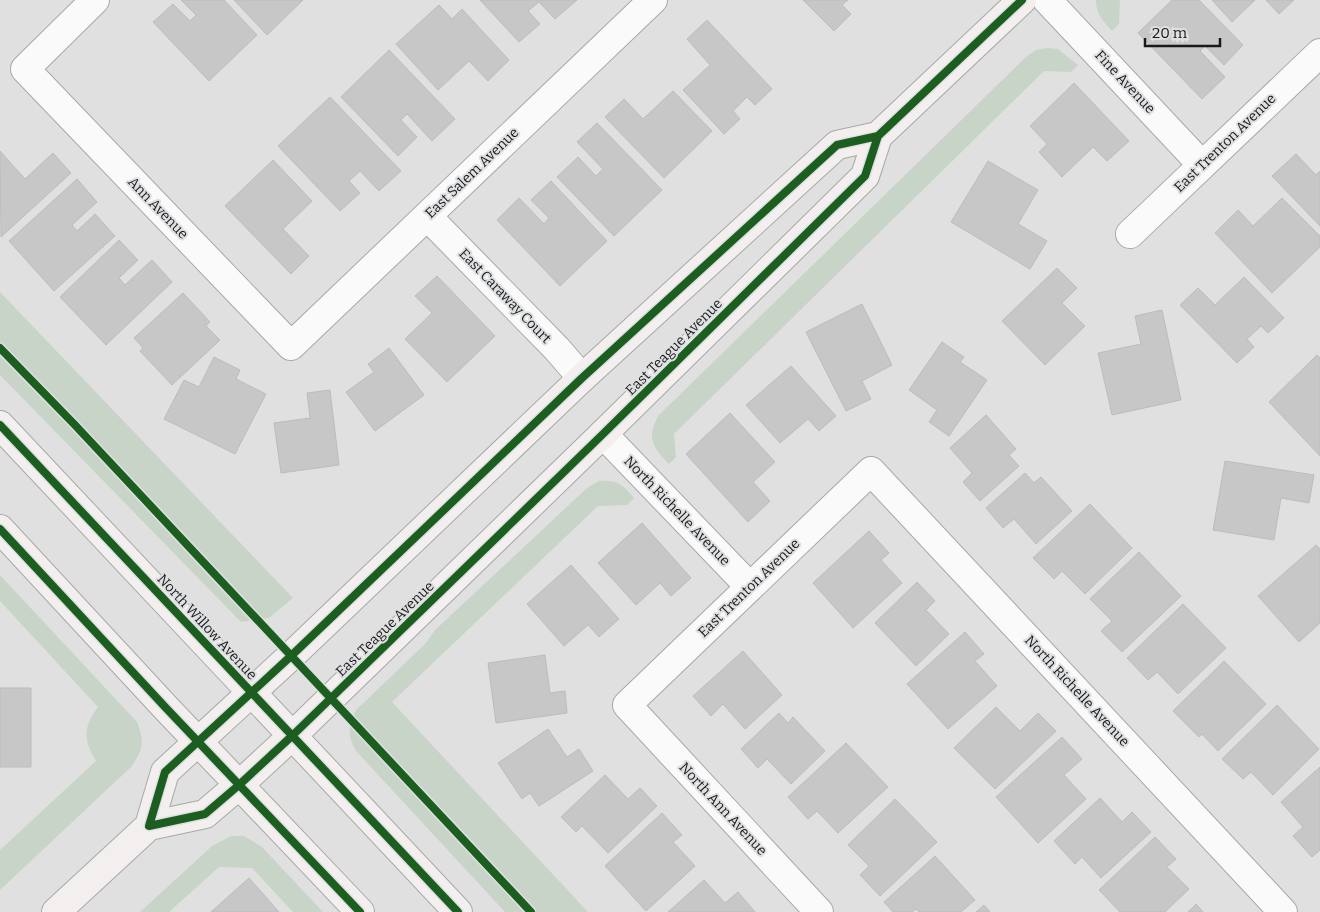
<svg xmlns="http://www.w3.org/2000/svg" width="1320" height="912" viewBox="0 0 1320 912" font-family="Bitter,serif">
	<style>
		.green { fill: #c9d4c8 }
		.building { fill: #c7c7c7; stroke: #bcbcbd }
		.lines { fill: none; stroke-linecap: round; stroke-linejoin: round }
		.street-casing { stroke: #a8a8a9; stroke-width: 30 }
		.secondary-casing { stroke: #a8a8a9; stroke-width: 30 }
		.street { stroke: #fafafa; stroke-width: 28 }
		.secondary { stroke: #f4efef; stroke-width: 28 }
		.cycleway-casing { stroke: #dfe0e2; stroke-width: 11 }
		.cycleway { stroke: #1b5e20; stroke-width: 8 }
		.labels { text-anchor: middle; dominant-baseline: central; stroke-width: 4; stroke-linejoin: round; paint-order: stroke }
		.street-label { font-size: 14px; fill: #19191a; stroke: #dfe0e2 }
	</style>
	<rect width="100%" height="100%" fill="#e0e0e1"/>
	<path class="green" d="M1096,0H1120L1119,24L1112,31C1103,21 1096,14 1096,0Z
		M1047,48L1058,49L1078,65L1071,72L1044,71L674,434L676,457L669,464C652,447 646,437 659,415L1027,56L1036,50Z
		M0,292L293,598L269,618L241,622L0,375Z
		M599,481C618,480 622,484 634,498L627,505L598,506L392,702L588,912H505L357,752C347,737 348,726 356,710L426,643L435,630L587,488Z
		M0,575L137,722C145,742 143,750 131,767L0,890V850L96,761C83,739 83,728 98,707L0,601Z
		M231,836H244L262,847L323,912H293L252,868L219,867L169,912H140L212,846Z"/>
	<path class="building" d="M181,0H224L257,35L209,81L153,22L173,4L190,21L196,15Z
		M234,0H303L267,35Z
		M480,0H577L555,19L539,2L528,11L540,24L519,42Z
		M803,0H848L842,5L851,14L834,31Z
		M1172,0H1199L1243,45L1224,65L1205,46L1200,51L1225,77L1202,99L1138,33Z
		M1212,0H1255L1232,22Z
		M1266,0H1294L1279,14Z
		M439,5L452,19L462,9L509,60L488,81L469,61L438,90L396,44Z
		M707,20L772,89L755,105L747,97L733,111L740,119L724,134L683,90L710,65L687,39Z
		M389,50L455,119L432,141L407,114L401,120L417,137L398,156L341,97Z
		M1074,83L1129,141L1107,161L1093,147L1062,177L1039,152L1047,144L1030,126Z
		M673,91L712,131L664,178L605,117L624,99L643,119Z
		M330,97L401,171L379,191L360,171L349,181L360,193L340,211L278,146Z
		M597,123L662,190L614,236L557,177L578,157L596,176L603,169L577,142Z
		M0,151L25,179L53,153L71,173L1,237Z
		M1296,154L1316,175L1320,171V226L1272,176Z
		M273,160L312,201L283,229L309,256L291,274L225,206Z
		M988,161L1038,190L1018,224L1047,241L1030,269L951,222Z
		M77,179L97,202L72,225L77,231L95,214L115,236L54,291L9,241Z
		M551,181L607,241L560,286L497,220L519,198L544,224L549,218L531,200Z
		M1282,198L1320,236V247L1272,293L1215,233L1238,210L1253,226Z
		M119,240L138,260L119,278L125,285L152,260L172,282L106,345L60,297Z
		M1057,268L1077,288L1062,303L1085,326L1045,365L1002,321Z
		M437,276L495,336L447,382L405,339L432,313L415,296Z
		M1244,277L1284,318L1268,333L1261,326L1247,339L1254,347L1237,363L1180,305L1198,288L1215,305Z
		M183,293L210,322L206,326L220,340L172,385L140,351L143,348L134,338Z
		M862,304L892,365L862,381L871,399L846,411L806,332Z
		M1162,310L1181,400L1112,415L1098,353L1141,344L1135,316Z
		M942,342L964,357L960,362L987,380L949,436L929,422L937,410L909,390Z
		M389,348L424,395L375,431L346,392L374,372L368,364Z
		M1317,355L1320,358V456L1269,402Z
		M214,357L240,370L236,379L266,394L235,454L164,419L184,380L199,387Z
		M791,366L836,416L819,431L808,419L780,443L746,405Z
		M330,390L339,465L281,473L274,423L310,418L307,393Z
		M730,413L775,462L753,482L770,501L748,522L686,454Z
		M986,415L1016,449L1009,455L1019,466L980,501L963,482L972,473L950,448Z
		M1225,461L1314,475L1309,503L1281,498L1274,540L1213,530Z
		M1025,473L1034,483L1041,477L1072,511L1036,544L1014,519L1003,528L986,508Z
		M1090,504L1132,548L1085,594L1062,571L1054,579L1033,558Z
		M642,523L691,578L671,596L660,583L636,605L598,563Z
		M869,531L889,553L881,560L902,583L853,628L813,583Z
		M1316,545L1320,549V623L1299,642L1258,596Z
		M1139,552L1181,596L1122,652L1101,631L1112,621L1090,599Z
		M571,565L619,619L599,637L588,625L564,646L527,604Z
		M917,582L935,601L926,610L949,634L916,666L875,623Z
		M1183,604L1226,648L1178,694L1157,672L1148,680L1127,658Z
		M965,632L984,654L975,661L997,686L948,729L907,684Z
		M743,651L782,695L745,729L723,704L711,716L693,696Z
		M545,655L550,693L565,691L567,713L496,723L488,663Z
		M1224,661L1266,704L1218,751L1202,734L1199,737L1173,711Z
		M0,688H31V767H0Z
		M1277,705L1319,749L1273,795L1251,772L1243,779L1222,759Z
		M996,707L1020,731L1038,713L1056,731L995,789L954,748Z
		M779,713L788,723L793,717L825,751L791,784L767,759L758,768L741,749Z
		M548,729L567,757L579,749L593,771L539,806L530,793L522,799L498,763Z
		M1062,737L1082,759L1064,775L1086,799L1038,843L996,797Z
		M846,743L888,787L838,833L817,811L808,819L788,797Z
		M1320,767V850L1312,857L1293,836L1303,827L1281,802Z
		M605,775L628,799L640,788L657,806L608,853L582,826L576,832L561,817Z
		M1100,798L1122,822L1132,812L1151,832L1101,878L1082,857L1075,864L1054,841Z
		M895,799L937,842L880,896L860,875L869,866L848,845Z
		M662,813L682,835L673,842L695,866L646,911L605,866Z
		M1155,837L1176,859L1167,867L1189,889L1165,912H1120L1099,890Z
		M935,856L975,900L961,912H919L916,909L912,912H893L884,902Z
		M249,878L279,912H211Z
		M704,880L725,903L738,892L755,912H668Z
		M1196,904L1203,912H1188Z
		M984,905L990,912H976Z"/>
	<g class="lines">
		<g class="street-casing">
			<path id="street" d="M95,0L25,69L291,346L653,0
				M1047,0L1202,165
				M427,216L557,349L582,378
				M1130,234L1320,53
				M603,434L750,587
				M819,912L627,705L871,471L1283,912"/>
		</g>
		<g class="secondary-casing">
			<path id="secondary" d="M0,425L458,912
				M0,529L166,708L360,912
				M149,826L165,772L291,656L582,378L837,145L878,136
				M56,912L149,826L205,814L239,785L293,735L603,434L865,176L878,136L1022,0"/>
		</g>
		<use href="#street" class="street"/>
		<use href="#secondary" class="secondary"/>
		<g class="cycleway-casing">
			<path id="cycleway" d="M878,136L837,145L582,378L291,656L165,772L149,826L205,814L239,785L293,735L603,434L865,176L878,136L1022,0
				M0,348L74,424L531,912
				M0,425L458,912
				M0,529L166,708L360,912"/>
		</g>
		<use href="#cycleway" class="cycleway"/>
	</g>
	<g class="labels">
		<g class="street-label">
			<text transform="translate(1125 82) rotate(47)">Fine Avenue</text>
			<text transform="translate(1225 143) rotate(-44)">East Trenton Avenue</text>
			<text transform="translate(472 173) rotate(-44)">East Salem Avenue</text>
			<text transform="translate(158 208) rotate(46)">Ann Avenue</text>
			<text transform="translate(505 296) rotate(46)">East Caraway Court</text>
			<text transform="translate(674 347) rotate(-45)">East Teague Avenue</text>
			<text transform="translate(677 511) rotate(46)">North Richelle Avenue</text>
			<text transform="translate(749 588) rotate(-44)">East Trenton Avenue</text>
			<text transform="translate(207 627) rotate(47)">North Willow Avenue</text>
			<text transform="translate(385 629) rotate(-44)">East Teague Avenue</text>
			<text transform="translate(1077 691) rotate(47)">North Richelle Avenue</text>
			<text transform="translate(723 809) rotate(47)">North Ann Avenue</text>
		</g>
	</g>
	<path d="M1145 38v8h75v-8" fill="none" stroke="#19191a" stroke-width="2.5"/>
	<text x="1152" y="38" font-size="15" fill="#19191a" stroke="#dfe0e2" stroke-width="4" paint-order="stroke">20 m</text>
</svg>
